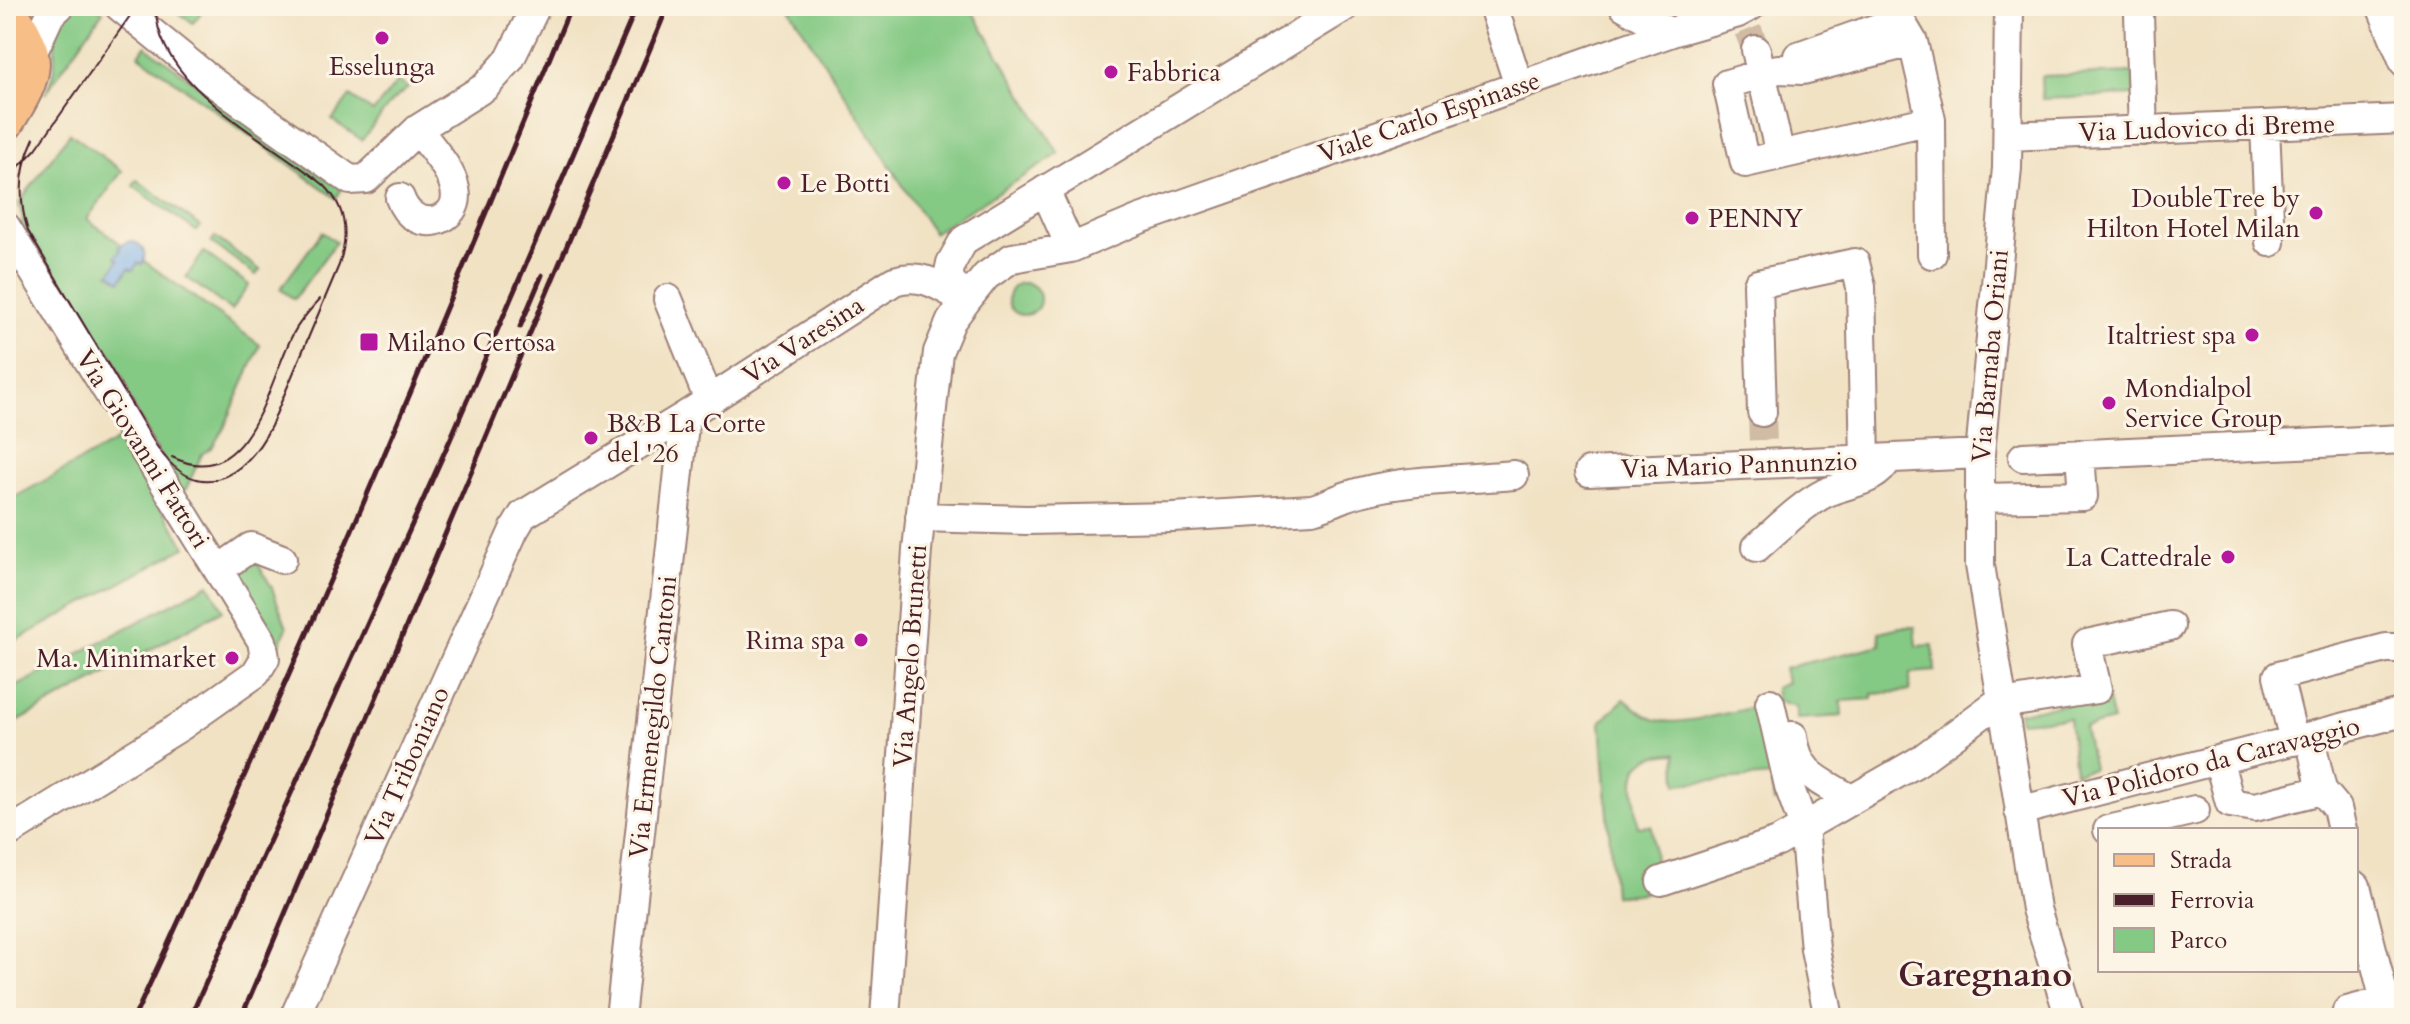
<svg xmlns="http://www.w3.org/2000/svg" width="2410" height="1024" viewBox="0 0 2410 1024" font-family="Cardo,serif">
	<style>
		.green { fill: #84c984; stroke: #677458; stroke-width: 2 }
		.water { fill: #79afe8; stroke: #62678a; stroke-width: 2 }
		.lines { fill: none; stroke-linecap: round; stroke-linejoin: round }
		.minor-tunnel { stroke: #d0bba5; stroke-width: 28; stroke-dasharray: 28 14; stroke-linecap: butt }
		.minor-casing { stroke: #9e8078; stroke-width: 32 }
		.major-casing { stroke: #9e8078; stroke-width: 38 }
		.minor { stroke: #fff; stroke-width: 28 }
		.major { stroke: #f7be88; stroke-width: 34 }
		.tram { stroke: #4a1f2b; stroke-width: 2 }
		.rail { stroke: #4a1f2b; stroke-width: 5 }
		.poi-dot { fill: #b5179e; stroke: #fcf5e5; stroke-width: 3 }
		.labels { text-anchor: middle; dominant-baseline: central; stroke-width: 6; stroke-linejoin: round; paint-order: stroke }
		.poi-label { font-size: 26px; fill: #4a1f2b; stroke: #fcf5e5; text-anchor: start }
		.street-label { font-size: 26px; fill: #4a1f2b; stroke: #fcf5e5 }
		.district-label { font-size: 34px; font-weight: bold; fill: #4a1f2b; stroke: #fcf5e5 }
	</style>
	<rect width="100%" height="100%" fill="#fcf5e5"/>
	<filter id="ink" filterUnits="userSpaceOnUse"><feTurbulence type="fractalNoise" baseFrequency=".0125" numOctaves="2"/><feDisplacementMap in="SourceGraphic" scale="16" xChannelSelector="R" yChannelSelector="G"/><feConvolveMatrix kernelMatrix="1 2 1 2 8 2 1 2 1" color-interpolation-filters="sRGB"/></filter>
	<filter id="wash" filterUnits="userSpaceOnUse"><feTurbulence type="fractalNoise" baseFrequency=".006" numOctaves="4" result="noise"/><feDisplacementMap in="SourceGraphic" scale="32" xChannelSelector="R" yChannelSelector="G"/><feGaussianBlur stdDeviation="1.8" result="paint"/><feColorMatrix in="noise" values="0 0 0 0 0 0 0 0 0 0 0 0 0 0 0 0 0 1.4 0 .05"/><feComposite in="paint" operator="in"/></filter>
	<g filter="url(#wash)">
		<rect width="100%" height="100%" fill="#f1e2c4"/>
		<path class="green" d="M76,6H94L103,11L45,94C49,86 52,77 54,69C57,47 48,15 76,6Z
			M170,6H206L193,23Z
			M788,6H969L1059,154L933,233Z
			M145,46L342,189L336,198L139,55Z
			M2133,73L2134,95L2042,99L2041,76Z
			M398,81L408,88L392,101L362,140L332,120L350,96L373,112Z
			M70,133L122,171L87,219L121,244L119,260L110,273L139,262L142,264L144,261L260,345L224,428L212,447L202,454L186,489L179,493L16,226L23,221L19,203Z
			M137,180L200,226L196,231L133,186Z
			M322,232L336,242L294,299L280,289Z
			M215,237L260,270L256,275L211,242Z
			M204,252L249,285L231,310L186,277Z
			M1008 299a16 16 0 1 1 32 0a16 16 0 1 1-32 0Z
			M118,440L186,547L6,646V502Z
			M254,557L271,586L287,628L280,644L234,570Z
			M209,584L223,610L6,728V692Z
			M1900,627H1915L1917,646L1933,645L1935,671L1910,673V691L1872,694V699L1841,701L1842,716L1797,719L1796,706L1777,701L1775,688L1787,683L1784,668L1881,645L1879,632Z
			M2107,697L2113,721L2084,728L2093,768L2075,773L2069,718L2020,722L2019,712Z
			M1624,699C1634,706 1644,717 1656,720C1679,727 1738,710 1764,705L1786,797L1774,802L1771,776L1677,784L1676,753C1620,755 1635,785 1638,827L1652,826L1656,876L1642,878L1644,893L1614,896L1601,722Z"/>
		<path class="water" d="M130,241C142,243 148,253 142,264L138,263L133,270L129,268L120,281L110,273L119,260L115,257L121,250L118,247Z"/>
	</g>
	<g filter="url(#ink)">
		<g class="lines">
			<path class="minor-tunnel" d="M1748,30L1756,50
				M1762,412L1763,445"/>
			<g class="minor-casing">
				<path id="minor" d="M119,6L214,83L350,180L366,179L418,129L485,87L510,59L536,6
					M1493,6L1519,86
					M1624,6L1665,30L1672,32
					M2009,6L2007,168L1980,454V565L2036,909L2070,1018
					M2381,6L2404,62
					M2139,14L2143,131
					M1756,50L1780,155L1931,120
					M33,52L50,15L60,6
					M1798,56L1900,20L1913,42
					M2265,126L2270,242
					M2009,136L2404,119
					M1780,155L1745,163L1727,84L1778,69L1803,70L1913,42L1931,120L1932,254
					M1045,190L1071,248
					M400,198C413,236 463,223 455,189C451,168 430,147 418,129
					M6,227L262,641L265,658L256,673L181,726L6,834
					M668,299L709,400
					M965,300L948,277L951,263L964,240L1346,6
					M1762,412L1758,284L1855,263L1861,287L1865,460
					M2023,457L2404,439
					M1589,472L1980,454
					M1979,498L2083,496L2080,454
					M920,517L1027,520L1172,517L1312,509C1325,506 1335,500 1347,496C1397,479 1461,480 1514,475
					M1757,547C1778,529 1800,506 1825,493C1848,482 1876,483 1888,459
					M218,570L251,547L282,559
					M2014,702L2097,689L2087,644L2170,626
					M1793,736C1798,776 1820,780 1851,799
					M2294,741L2278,676L2386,648H2404
					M2222,773L2230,803L2255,807L2322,790L2313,751
					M2322,790L2337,808L2342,830
					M2019,811L2404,712
					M2108,830L2195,810
					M1661,881L1778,842L1804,827L1789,786L1770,703
					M2347,1011L2385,1001L2356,886
					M294,1018L514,530L523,515L685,416L894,281C923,272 941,287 966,301
					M620,1018L685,416
					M885,1018L917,550L938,352L951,321L966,301L986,276L1012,258L1071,248L1140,219L1675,31L1738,13L1751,6
					M1829,1018L1815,949L1804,827L1919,761L1993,706L2002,704"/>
			</g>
			<g class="major-casing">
				<path id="major" d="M6,123C39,71 42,57 6,6"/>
			</g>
			<use href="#minor" class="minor"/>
			<use href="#major" class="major"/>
			<path class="tram" d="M1693,6C1717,15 1736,13 1759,6
				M34,138C19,169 18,199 28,231L156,445C196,506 244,480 271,426L339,265C349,235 347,208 324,185C269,140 154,85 156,6
				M6,180L36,149L137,6
				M172,457C249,495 268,382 293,334C300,320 310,310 320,299"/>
			<path class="rail" d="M520,327L542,275
				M134,1018C289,685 432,346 571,6
				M190,1018L450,440L637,6
				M241,1018L668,6"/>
		</g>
	</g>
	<g class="poi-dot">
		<circle cx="382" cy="38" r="8"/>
		<circle cx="1111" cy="72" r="8"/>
		<circle cx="784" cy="183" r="8"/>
		<circle cx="2316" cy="213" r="8"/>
		<circle cx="1692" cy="218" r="8"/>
		<circle cx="2252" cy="335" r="8"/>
		<rect x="359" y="332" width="20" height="20" rx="4"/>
		<circle cx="2109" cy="403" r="8"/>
		<circle cx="591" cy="438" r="8"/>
		<circle cx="2228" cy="557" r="8"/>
		<circle cx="861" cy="640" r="8"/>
		<circle cx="232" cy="658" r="8"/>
	</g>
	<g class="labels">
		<g class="poi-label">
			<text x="382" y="66" text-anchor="middle">Esselunga</text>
			<text x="1127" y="72">Fabbrica</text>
			<text x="800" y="183">Le Botti</text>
			<text x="2300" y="198" text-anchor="end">DoubleTree by<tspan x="2300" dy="30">Hilton Hotel Milan</tspan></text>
			<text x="1708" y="218">PENNY</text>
			<text x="2236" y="335" text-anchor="end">Italtriest spa</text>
			<text x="387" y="342">Milano Certosa</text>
			<text x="2125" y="388">Mondialpol<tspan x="2125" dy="30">Service Group</tspan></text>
			<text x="607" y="423">B&amp;B La Corte<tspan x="607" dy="30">del '26</tspan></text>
			<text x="2212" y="557" text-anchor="end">La Cattedrale</text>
			<text x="845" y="640" text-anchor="end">Rima spa</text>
			<text x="216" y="658" text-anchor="end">Ma. Minimarket</text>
		</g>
		<g class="street-label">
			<text transform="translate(1429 117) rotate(-19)">Viale Carlo Espinasse</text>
			<text transform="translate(2207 128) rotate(-2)">Via Ludovico di Breme</text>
			<text transform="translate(803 340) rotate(-33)">Via Varesina</text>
			<text transform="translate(1990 356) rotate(-85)">Via Barnaba Oriani</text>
			<text transform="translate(143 449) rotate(58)">Via Giovanni Fattori</text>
			<text transform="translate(1739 465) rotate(-2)">Via Mario Pannunzio</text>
			<text transform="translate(910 656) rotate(-86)">Via Angelo Brunetti</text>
			<text transform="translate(653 717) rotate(-84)">Via Ermenegildo Cantoni</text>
			<text transform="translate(2211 762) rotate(-14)">Via Polidoro da Caravaggio</text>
			<text transform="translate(407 766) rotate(-66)">Via Triboniano</text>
		</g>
		<g class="district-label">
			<text x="1985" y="975">Garegnano</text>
		</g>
	</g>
	<rect width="2410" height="1024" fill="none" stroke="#fcf5e5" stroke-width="32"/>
	<rect x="2098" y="828" width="260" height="144" fill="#fcf5e5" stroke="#b59f9b" stroke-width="2"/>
	<rect x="2114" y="854" width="40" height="12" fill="#f7be88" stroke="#b59f9b" stroke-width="2"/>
	<text x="2170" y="868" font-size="24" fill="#4a1f2b">Strada</text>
	<rect x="2114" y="894" width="40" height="12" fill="#4a1f2b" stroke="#b59f9b" stroke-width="2"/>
	<text x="2170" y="908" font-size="24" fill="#4a1f2b">Ferrovia</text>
	<rect x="2114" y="928" width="40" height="24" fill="#84c984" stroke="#b59f9b" stroke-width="2"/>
	<text x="2170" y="948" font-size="24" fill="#4a1f2b">Parco</text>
</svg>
